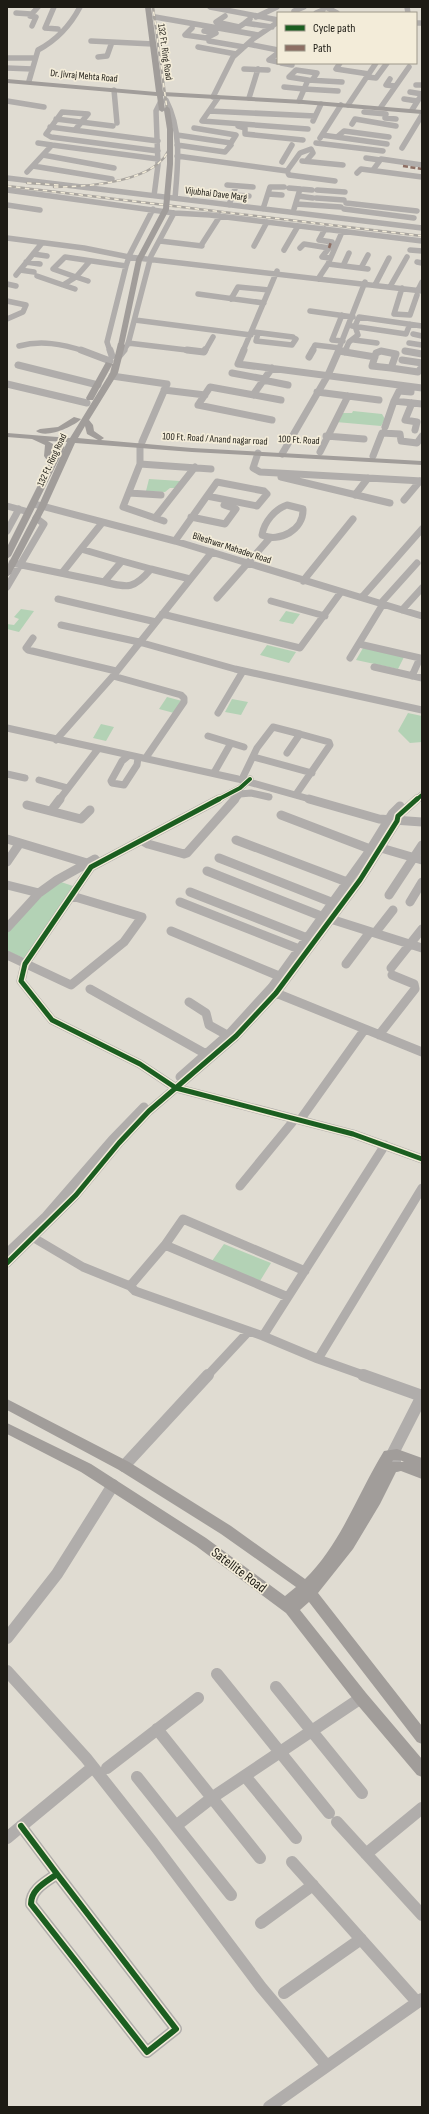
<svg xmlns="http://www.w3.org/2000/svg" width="429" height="2114" viewBox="0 0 429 2114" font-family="'Sofia Sans Condensed',sans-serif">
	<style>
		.green { fill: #b3d2b5 }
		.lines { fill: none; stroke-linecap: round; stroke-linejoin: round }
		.minor-far3 { stroke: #b0adab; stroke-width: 5.5 }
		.minor-far2 { stroke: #b0adab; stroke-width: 7 }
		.minor-far1 { stroke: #b0adab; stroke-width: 9 }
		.minor { stroke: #b0adab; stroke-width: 12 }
		.major { fill: #a19d9a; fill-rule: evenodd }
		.rail-casing { stroke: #a9a59f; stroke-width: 2.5 }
		.rail { stroke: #f3ecd9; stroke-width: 1.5; stroke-dasharray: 4.5; stroke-linecap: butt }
		.major-bridge { stroke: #a19d9a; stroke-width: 6 }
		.quiet { stroke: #8d6e63; stroke-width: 2.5; stroke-dasharray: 5 2.5; stroke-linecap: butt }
		.cycleway-far2-casing { stroke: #f3ecd9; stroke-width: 6 }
		.cycleway-far1-casing { stroke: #f3ecd9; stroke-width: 8 }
		.cycleway-casing { stroke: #f3ecd9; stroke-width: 9 }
		.cycleway-far2 { stroke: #1b5e20; stroke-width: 4 }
		.cycleway-far1 { stroke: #1b5e20; stroke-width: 5 }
		.cycleway { stroke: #1b5e20; stroke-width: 6 }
		.labels { text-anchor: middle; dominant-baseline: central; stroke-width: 3.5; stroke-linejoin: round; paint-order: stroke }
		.far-street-label { font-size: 10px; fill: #1d1b14; stroke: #f3ecd9 }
		.near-street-label { font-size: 14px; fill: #1d1b14; stroke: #f3ecd9 }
	</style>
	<rect width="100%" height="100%" fill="#e0dcd2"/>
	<path class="green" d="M353,411L382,414L385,419L381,426L336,422L343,413H352Z
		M149,479L180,481L178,488H170L165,492L146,491Z
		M21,609L34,611L19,632L7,629V624L14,625L19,619L14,617Z
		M286,611L300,614L293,624L279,621Z
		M267,645L296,652L289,663L260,655Z
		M363,648L404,657L398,669L356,660Z
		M167,697L182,701L174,713L159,709Z
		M232,699L248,702L241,715L225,712Z
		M408,713L422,716V742L410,743L398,731Z
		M101,724L114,727L106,741L93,738Z
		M58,881L73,886L26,959L7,951V929Z
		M224,1244L271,1263L260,1281L212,1261Z"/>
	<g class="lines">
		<path class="minor-far3" d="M54,7L45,28L58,29
			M210,7L278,20
			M326,7L337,13
			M407,7L408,13
			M16,13L31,14
			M297,13L294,11L304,7
			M316,13L323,10
			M225,16L216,22L239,27L245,23
			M155,17L258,35
			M256,17L277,7
			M250,19L245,23L272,27
			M416,23H422
			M32,26L36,17L30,16L38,7
			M192,28L185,35L206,38L216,33L204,31
			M91,41L153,44
			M209,41L244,47
			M248,44L278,50
			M198,47L236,54
			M278,53L269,60L278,62
			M98,57L107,56L112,42
			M7,58H35
			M281,63L292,65
			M340,63L336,69L369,74
			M7,68L32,69
			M244,69L268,70
			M367,77L376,78L387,63
			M390,79L386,85L395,86
			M308,80L342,82
			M29,81L38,50C57,40 70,26 80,7
			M416,85H422
			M284,87L304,89
			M304,89L338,91
			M114,90L117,123
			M410,92L422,94
			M213,97L233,57L253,39L278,22
			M218,98L202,121L308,129
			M249,98L258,69
			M404,99L417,101
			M166,100C182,131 178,164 175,198
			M7,101L44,107
			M299,101L308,80L289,77L296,70L317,73L313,79
			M348,105L376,63
			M381,107L409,67
			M412,110L422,94
			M209,111L315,116
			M364,112L386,114L385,118L396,119
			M56,119L113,126
			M313,121L321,104
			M352,124L355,119L396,126
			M238,126L245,128V134L303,140
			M50,127L158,141
			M75,130L88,114L62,112L46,134L51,137L158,151
			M177,135L231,143L236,135L194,128
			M322,135L387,144
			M337,137L344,131L389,137
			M320,138L341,105
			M38,143L52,145
			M316,143L383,151
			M177,145L225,152L231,145
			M402,148L422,115
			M43,155L114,168
			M177,156L287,171L300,153L311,149L313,153L307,160
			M366,158L380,160
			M302,161L343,165
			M282,162L292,145
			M33,166L112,179
			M373,170L381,159L422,165
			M287,171L289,175L335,181
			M27,172L52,145L158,159
			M357,173L361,169L422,177
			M7,178L422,228
			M227,185L253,187
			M289,188L312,190
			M7,190L174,213L210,215L422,241
			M317,190L345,192
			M268,194L282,195
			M233,195L249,196
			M154,196L158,165L156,111L161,101
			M298,196L313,198
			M316,198L344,200
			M346,203L417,211
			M296,204L341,207
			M7,205L40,210
			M229,205L236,186
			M263,209L270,187H284
			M294,209L300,189
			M344,209L414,218
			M325,229L319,240L332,242L329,248
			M7,238L84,248L129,257L422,291
			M160,241L202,246
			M202,244L220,216
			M254,246L267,222
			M300,248L304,244L329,248L322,257L330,258
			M284,250L298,226
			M410,250L422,251
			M33,254L47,256
			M90,261L76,277L53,269L65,257L126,266
			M26,262L40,264
			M417,262L422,263
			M328,264L368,269
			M343,266L349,253
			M361,268L368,255
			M20,270L34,272
			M16,275L42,243
			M37,276L63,285L76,277L88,281
			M318,279L328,264L342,232
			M376,283L389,258
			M7,284L16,286
			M63,285L75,289
			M391,285L407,257
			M402,288L394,314L410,315L417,295
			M419,288L422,282
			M198,294L264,303
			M231,299L238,287L269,290
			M7,301L26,305L23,312L7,319
			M310,311L353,317
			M342,315L332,340L343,341
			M135,320L251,335
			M352,326L406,334L410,324
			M253,332L293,337
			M258,333L256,341L292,345L296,339
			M413,334L422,336
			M354,340L377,343
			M128,343L195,351
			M409,343L422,345
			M19,346C41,340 62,344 84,351
			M110,351L107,342L126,266L130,254L153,209
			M123,351L128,344L151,256L174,213
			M205,351L213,337
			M243,351L277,271
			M312,351L315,345L340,348
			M338,351L365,282
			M345,351L349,342L358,335L355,326L359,317L422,326"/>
		<path class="minor-far2" d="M81,350L110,361
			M110,350L112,356
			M187,350L204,352L205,350
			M244,350L238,364L422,388
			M339,351L375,357
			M381,351L396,354L391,368L372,366L376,353Z
			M405,351L422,354
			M345,352L346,350
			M119,356L124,350
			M309,357L313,350
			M402,360L422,363
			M18,365L98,385
			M391,368L418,372L422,367
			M232,373L264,379
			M112,376L167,384L142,442
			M263,380L288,385
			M7,384L87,403
			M164,390L205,395
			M317,392L379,400
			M411,392L399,391L394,401L422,404
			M253,395L272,368
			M412,403L405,420L417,422L415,430
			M272,420L198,405L210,387L281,400
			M385,427L394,401
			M326,436L364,439
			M140,446V464L123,507L164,521
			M320,452L348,396
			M258,453L253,468L260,472L422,481
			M282,454L328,375L339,350
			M373,456L382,433L400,434L401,441L417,443L422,436
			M140,464L211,469
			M281,477L390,503
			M217,482L264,491L267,494L257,506L207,496Z
			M129,493L161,495
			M355,495L368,478
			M404,500L420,481
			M34,504L175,541L422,616
			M287,505L303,509C304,530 279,543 262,535C264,522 275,509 287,505Z
			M7,506L25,511
			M191,517L225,524L236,509L224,505
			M155,518L195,467
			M7,531L19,509
			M175,541L207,496
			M81,549L102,523
			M122,561L151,569C134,589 129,588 104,582Z
			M12,563L104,582
			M151,569L190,579
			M62,573L81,549L122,561
			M303,581L353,519
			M7,587L44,524L36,518
			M362,597L422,529
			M217,598L269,539
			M58,599L156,622
			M271,601L325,616
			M381,603L417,563
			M402,610L422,588
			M162,614L300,648L341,592
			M61,625L139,642L235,669L422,710
			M33,638L26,648L28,650L116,671
			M359,644L420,658L412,676
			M350,658L383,604
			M374,667L422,678
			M113,676L181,695L184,698V702L147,756
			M218,713L243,671
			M7,728L238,779L313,800
			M208,736L231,743L215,771
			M56,740L113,676L212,552
			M231,743L244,747
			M128,756L122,761L111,781L112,783L124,785L137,765L138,758
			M254,757L312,773
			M7,774L25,778
			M243,777L257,748L273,727L300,734L287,753
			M39,780L68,788
			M297,793L330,745L329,742L300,734
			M240,794L251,793L269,797
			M59,800L98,749
			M217,800L240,788L250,779
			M234,800L240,794L237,790
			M416,800L422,795"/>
		<path class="minor-far1" d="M219,799L91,867L25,964L21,981L52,1020L140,1064L176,1088L353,1134L422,1159
			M309,799L379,819L422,822
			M27,805L81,819L90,810
			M51,811L60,799
			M281,815L370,849
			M7,839L87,863
			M141,840L148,844L184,854L187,853L235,799
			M236,840L347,882
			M381,848L422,860
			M219,858L331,902
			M7,862L20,843
			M207,871L321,916L422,948
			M7,885L39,893
			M190,892L307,938
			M389,895L422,845
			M180,902L299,949
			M410,902L422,882
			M7,928L39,893L57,880L95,859
			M171,931L279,976
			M375,933L393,910
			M7,955L71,985L124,942L142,917L72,896
			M346,964L370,932
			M391,968L422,929
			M90,989L206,1054
			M271,991L422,1052
			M189,1002L206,1013L209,1025L227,1035
			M379,1035L415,989L414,984L392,975
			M180,1077L230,1033L272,987L368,853L392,814L400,806
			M300,1120L365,1029
			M240,1186L295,1119
			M34,1238L83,1267L130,1286L135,1291L263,1336L318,1359L366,1376
			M7,1253L46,1216L112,1140L144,1107
			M7,1263L76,1195L119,1143L149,1111L236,1036L276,993L360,880L397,821L398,816L417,799
			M130,1286L165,1245
			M288,1297L165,1245L183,1219L305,1271
			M263,1336L385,1145
			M318,1359L422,1188
			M207,1376L249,1331"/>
		<path class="minor" d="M363,1375L422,1396
			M124,1466L208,1375
			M396,1466L393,1453L422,1396
			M7,1638L57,1574L113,1485
			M7,1671L86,1758L153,1843L261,1987L327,2066
			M217,1674L329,1813
			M276,1687L362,1793
			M157,1729L260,1858
			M107,1768L198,1698
			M245,1776L296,1838
			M137,1777L231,1895
			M337,1822L422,1915
			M177,1825L213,1797L361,1698
			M21,1826L57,1874
			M7,1838L93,1767
			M366,1854L422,1808
			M292,1862L417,2002
			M57,1874L176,2029L147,2052L31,1904C31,1889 46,1882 57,1874Z
			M261,1923L313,1885
			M284,1993L361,1939
			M269,2107L422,1999"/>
		<path class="major" d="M145,7H151L163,92L303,100L422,110V114L303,104L163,96L165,110L162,112L159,110L157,96L7,83V79L156,92Z
			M118,343L125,345L118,373L89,420L93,425L94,431L104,438L101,440L192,448L422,461V465L192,452L75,443L46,507L11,574L7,577V566L38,507L67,442L48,441L53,444L52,456L58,445H61L65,447L11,556L7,559V547L49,463L44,456L45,445L32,439L7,437V433L70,438L110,373L112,365L93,400H87L86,398L106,362L113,364ZM85,426L87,434L98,440L78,438Z
			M74,417L81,419C73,427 46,439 36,431L40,429L58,427Z
			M7,1399L129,1462L231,1526L305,1579C341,1544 358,1493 384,1451L397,1449L422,1458V1479L401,1471L396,1472L380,1504L353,1549L318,1593L422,1726V1744L417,1742L309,1602L300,1610L366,1693L422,1759V1777L417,1775L356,1703L286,1613L196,1546L81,1472L7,1434V1423L91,1464L206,1538L285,1596L296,1587L221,1534L119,1470L7,1410ZM393,1460C397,1460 401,1460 404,1462H392Z"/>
		<g class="rail-casing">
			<path id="rail" d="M27,183L59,185
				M7,186L422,236
				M54,187C84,187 160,183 170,146C171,142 170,136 170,131L153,7"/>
		</g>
		<use href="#rail" class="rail"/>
		<path class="major-bridge" d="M121,345L139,260L166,209L170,164V129L167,110"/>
		<path class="quiet" d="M403,166L422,169
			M329,248L331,242"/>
		<g class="cycleway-far2-casing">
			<path id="cycleway-far2" d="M217,800L240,788L250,779
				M416,800L422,795"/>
		</g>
		<g class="cycleway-far1-casing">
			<path id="cycleway-far1" d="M219,799L91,867L25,964L21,981L52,1020L140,1064L176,1088L353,1134L422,1159
				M7,1263L76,1195L119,1143L149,1111L236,1036L276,993L360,880L397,821L398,816L417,799"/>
		</g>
		<g class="cycleway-casing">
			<path id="cycleway" d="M21,1826L57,1874
				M57,1874L176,2029L147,2052L31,1904C31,1889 46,1882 57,1874Z"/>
		</g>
		<use href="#cycleway-far2" class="cycleway-far2"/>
		<use href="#cycleway-far1" class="cycleway-far1"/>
		<use href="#cycleway" class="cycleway"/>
	</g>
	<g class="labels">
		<g class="far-street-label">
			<text transform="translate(165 52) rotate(82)">132 Ft. Ring Road</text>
			<text transform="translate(84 76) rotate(5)">Dr. Jivraj Mehta Road</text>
			<text transform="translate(216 194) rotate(7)">Vijubhai Dave Marg</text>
			<text transform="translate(215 439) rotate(3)">100 Ft. Road / Anand nagar road</text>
			<text transform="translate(299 440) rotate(3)">100 Ft. Road</text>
			<text transform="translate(52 460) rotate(-65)">132 Ft. Ring Road</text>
			<text transform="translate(232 548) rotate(18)">Bileshwar Mahadev Road</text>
		</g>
		<g class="near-street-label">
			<text transform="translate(239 1570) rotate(37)">Satellite Road</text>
		</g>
	</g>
	<rect width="429" height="2114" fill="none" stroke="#1d1b14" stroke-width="16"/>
	<rect x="277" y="12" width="140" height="52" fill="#f3ecd9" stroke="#9d988a"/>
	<rect x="285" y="25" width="20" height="6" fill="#1b5e20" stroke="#9d988a"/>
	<text x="313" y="32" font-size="12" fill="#1d1b14">Cycle path</text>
	<rect x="285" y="45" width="20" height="6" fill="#8d6e63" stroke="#9d988a"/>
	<text x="313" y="52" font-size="12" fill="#1d1b14">Path</text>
</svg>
